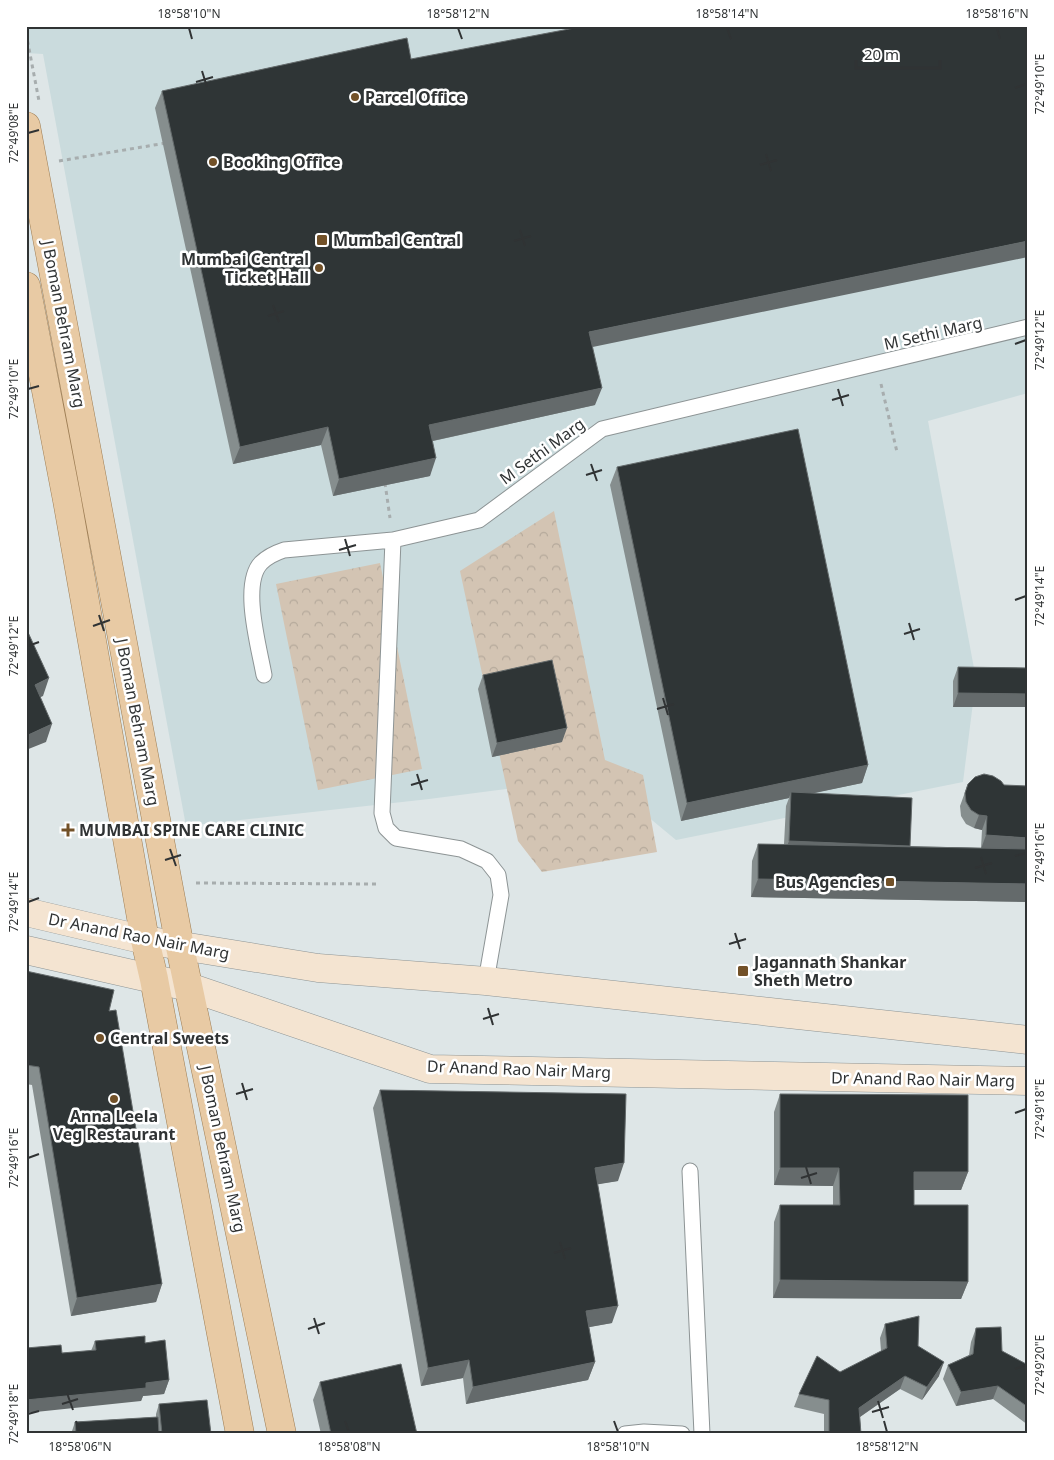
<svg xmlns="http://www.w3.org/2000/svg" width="1054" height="1460" viewBox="0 0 1054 1460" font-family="'Noto Sans',sans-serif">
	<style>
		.built { fill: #cadbdd }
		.park { fill: url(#park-crowns) }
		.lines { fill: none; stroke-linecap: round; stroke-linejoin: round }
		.service-casing { stroke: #8d9495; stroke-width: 17 }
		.secondary-casing { stroke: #8d9495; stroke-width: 29 }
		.primary-casing { stroke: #9e7e55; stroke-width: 29 }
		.path { stroke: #a7adae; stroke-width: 3; stroke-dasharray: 4 4; stroke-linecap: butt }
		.service { stroke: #fff; stroke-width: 15 }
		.secondary { stroke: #f4e4d1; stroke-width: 28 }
		.primary { stroke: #e8caa4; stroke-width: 28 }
		.wall { fill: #868e8e }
		.shaded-wall { fill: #646a6b }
		.building { fill: #2f3536; stroke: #646a6b }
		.ticks { fill: none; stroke: #303334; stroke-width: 2 }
		.poi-dot { fill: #725128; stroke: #fff; stroke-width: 2 }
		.labels { text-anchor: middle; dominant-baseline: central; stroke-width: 5; stroke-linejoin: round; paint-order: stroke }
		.poi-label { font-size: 16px; font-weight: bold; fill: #303334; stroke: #fff; text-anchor: start }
		.street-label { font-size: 16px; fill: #303334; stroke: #fff }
		.neatline { fill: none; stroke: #303334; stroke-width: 2 }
		.ticks-label { font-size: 12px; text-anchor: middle; fill: #303334 }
	</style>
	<defs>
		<pattern id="park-crowns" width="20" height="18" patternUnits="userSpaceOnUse" patternTransform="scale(1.25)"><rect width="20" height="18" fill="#d3c4b3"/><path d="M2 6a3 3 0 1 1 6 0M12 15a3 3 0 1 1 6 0" fill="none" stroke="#b5a99b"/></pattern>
	</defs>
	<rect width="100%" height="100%" fill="#dee6e7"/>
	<path class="built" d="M26,26H1028V393L928,421L976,679L963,782L676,840L600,777L429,799L186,826L43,54L26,53Z"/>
	<path class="park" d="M554,511L605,760L643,775L657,852L542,872L518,841L460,571Z
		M380,563L422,769L318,790L276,584Z"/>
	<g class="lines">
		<g class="service-casing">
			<path id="service" d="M264,675C259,647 241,584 261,563C268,556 275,553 284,550L393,540
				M486,981L501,895L498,875L487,861L461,849L396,838L386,828L382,813L393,540L479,520L602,429L1028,327
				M690,1171L702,1434
				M625,1434L644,1432L682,1434"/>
		</g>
		<g class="secondary-casing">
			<path id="secondary" d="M26,912L145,940L318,968L486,981L1028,1040
				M26,950L189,987L430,1069L1028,1081"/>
		</g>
		<g class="primary-casing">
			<path id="primary" d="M26,126L180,947L282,1434
				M26,286L67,500L145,940L154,979L240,1434"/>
		</g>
		<path class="path" d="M26,33L39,101
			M59,161L166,143
			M881,384L897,452
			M385,483L390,518
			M196,883L376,884"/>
		<use href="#service" class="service"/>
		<use href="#secondary" class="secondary"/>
		<use href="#primary" class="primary"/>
	</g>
	<path class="wall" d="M411,59L593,347L595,405L433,441L430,476L333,496L321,445L233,464L155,108L162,91Z
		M617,467L868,765L862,783L813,793L910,846L981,848L982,830L974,828L966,824L961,816L960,806L968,784L975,777L1028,902L751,897L752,861L758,844H784L786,806L789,798L681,821L610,485Z
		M958,667L1028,668V707H953V681Z
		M483,675L562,742L492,757L478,689Z
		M26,971L109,1011L162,1284L156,1302L71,1316L32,1085L26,1084Z
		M380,1090L618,1181L597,1184L612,1323L589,1327L595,1362L588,1380L466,1404L463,1378L421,1386L373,1108Z
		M780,1094L968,1172L961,1190H914V1205L968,1282L961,1299L773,1298L774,1222L780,1205H833V1186L774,1185V1112Z
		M885,1324L918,1346L939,1376L922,1400L900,1389L860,1417L861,1434H824V1414L794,1407L799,1394L881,1351L880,1338Z
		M976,1328L1002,1351L1028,1365V1425L993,1399L956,1406L943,1379L948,1365L969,1355L971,1342Z
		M95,1341L145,1343L169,1380L164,1394L143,1396L141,1401L62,1353L91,1351Z
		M320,1382L417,1434H321L313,1400Z
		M159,1404L211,1434H71L75,1422L156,1417V1414Z"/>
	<path class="shaded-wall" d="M1028,241V257L583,349L589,332Z
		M602,388L595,405L423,443L429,425Z
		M328,427L321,445L233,464L240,447Z
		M436,458L430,476L333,496L339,479Z
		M49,678L43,696L28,703L35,685Z
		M958,693L1028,694V707H953Z
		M52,724L46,742L26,750V736Z
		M567,728L562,742L492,757L497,743Z
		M868,765L862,783L791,798V792L789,798L681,821L687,803Z
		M979,815L987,816L982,830L974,828Z
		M986,835L1028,838V852L981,849Z
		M789,841L910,846L784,854Z
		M758,879L1028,884V902L751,897Z
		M624,1163L618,1181L588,1186L595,1168Z
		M780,1168H839L833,1186L774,1185Z
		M914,1172H968L961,1190H908Z
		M780,1280L968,1282L961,1299L773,1298Z
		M162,1284L156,1302L71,1316L77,1298Z
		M618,1306L612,1323L579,1329L586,1311Z
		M469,1360L463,1378L421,1386L428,1368Z
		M595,1362L588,1380L466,1404L473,1387Z
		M944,1362L939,1376L922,1400L927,1387Z
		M905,1376L900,1389L854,1421L859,1408Z
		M169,1380L164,1394L143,1396L141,1401L26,1413V1400L146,1383Z
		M998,1386L993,1399L956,1406L961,1392Z"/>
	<path class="building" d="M585,26H1028V241L589,332L602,388L429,425L436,458L339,479L328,427L240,447L162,91L407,38L411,59Z
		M798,429L868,765L687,803L617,467Z
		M26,628L49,678L35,685L52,724L26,736Z
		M552,660L567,728L497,743L483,675Z
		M958,667L1028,668V694L958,693Z
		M984,774L993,776L1001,781L1004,785L1028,786V838L986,835L987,816L979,815L971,810L966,802L965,793L968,784L975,777Z
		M791,792L912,798L910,846L789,841Z
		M758,844L1028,849V884L758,879Z
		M26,971L114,990L109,1011L116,1010L162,1284L77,1298L39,1067L26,1065Z
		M380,1090L626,1094L624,1163L595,1168L618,1306L586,1311L595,1362L473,1387L469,1360L428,1368Z
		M780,1094L968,1095V1172H914V1205H968V1282L780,1280V1205H840L839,1168H780Z
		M919,1316L918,1346L944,1362L927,1387L905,1376L859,1408L861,1434H829V1400L799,1394L817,1356L840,1372L887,1348L885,1324Z
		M1001,1327L1002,1351L1028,1365V1407L998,1386L961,1392L948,1365L973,1354L976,1328Z
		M145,1336V1343L165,1340L169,1380L146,1383V1388L26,1400V1348L61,1345L62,1353L96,1350L95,1341Z
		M401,1364L417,1434H331L320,1382Z
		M207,1400L211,1434H162L159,1404Z
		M158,1417L159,1434H76L75,1422Z
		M46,1432V1434H33Z"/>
	<path class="ticks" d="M189,28L192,39M458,28L462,39M727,28L731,39M997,28L1000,39M202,71L207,87M196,82L213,77M1015,88L1026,84M28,133L39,130M766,154L771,171M760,165L777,160M520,230L525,246M514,241L531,236M273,305L279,322M268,316L284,311M1015,344L1026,340M28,389L39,386M838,389L843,406M832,400L849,395M591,464L597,481M586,475L602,470M345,539L350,556M339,550L356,545M1015,600L1026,596M99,615L104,631M909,623L914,640M93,626L110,620M904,634L920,629M28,646L39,642M663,698L668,715M657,709L674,704M417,774L422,790M411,785L428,780M170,849L176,866M1015,856L1026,853M981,857L986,874M165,860L181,855M975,868L992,863M28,902L39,898M735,933L740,949M729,944L746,939M488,1008L493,1025M483,1019L499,1014M242,1083L247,1100M236,1094L253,1089M1015,1113L1026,1109M28,1158L39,1154M806,1167L811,1184M801,1178L817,1173M560,1242L565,1259M554,1253L571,1248M314,1318L319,1334M308,1329L325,1323M1015,1369L1026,1365M67,1393L73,1410M878,1401L883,1418M62,1404L78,1399M872,1412L889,1407M28,1414L39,1411M76,1421L80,1432M345,1421L349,1432M614,1421L618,1432M884,1421L887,1432"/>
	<g class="poi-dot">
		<circle cx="355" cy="97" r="5"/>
		<circle cx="213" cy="162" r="5"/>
		<rect x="316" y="234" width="12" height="12" rx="2.5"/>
		<circle cx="319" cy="268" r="5"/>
		<path d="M65.5 822.5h5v5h5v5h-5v5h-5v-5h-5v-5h5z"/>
		<rect x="885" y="877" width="10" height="10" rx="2.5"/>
		<rect x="737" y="965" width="12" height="12" rx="2.5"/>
		<circle cx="100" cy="1038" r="5"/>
		<circle cx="114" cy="1099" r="5"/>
	</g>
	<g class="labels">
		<g class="poi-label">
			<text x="365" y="97">Parcel Office</text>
			<text x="223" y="162">Booking Office</text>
			<text x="333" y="240">Mumbai Central</text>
			<text x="309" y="259" text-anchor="end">Mumbai Central<tspan x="309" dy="18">Ticket Hall</tspan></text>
			<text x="79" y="830">MUMBAI SPINE CARE CLINIC</text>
			<text x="880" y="882" text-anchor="end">Bus Agencies</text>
			<text x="754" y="962">Jagannath Shankar<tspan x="754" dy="18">Sheth Metro</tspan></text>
			<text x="110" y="1038">Central Sweets</text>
			<text x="114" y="1116" text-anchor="middle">Anna Leela<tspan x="114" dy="18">Veg Restaurant</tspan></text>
		</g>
		<g class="street-label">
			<text transform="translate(64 324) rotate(79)">J Boman Behram Marg</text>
			<text transform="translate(933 333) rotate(-13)">M Sethi Marg</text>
			<text transform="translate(542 451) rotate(-36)">M Sethi Marg</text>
			<text transform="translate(138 722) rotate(79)">J Boman Behram Marg</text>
			<text transform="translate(139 936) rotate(11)">Dr Anand Rao Nair Marg</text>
			<text transform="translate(519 1069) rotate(2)">Dr Anand Rao Nair Marg</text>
			<text transform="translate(923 1079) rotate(1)">Dr Anand Rao Nair Marg</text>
			<text transform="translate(223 1149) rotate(78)">J Boman Behram Marg</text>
		</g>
	</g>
	<rect width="1054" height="1460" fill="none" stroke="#ffffff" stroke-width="55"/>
	<path d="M856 60v8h84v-8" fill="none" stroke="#303334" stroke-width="2.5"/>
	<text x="864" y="60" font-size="15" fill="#303334" stroke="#ffffff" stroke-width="4" paint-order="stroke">20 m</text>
	<rect x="28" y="28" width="998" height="1404" class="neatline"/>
	<g class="ticks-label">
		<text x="189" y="18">18°58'10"N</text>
		<text x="458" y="18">18°58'12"N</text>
		<text x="727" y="18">18°58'14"N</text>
		<text x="997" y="18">18°58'16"N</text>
		<text transform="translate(1040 84) rotate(-90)" y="4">72°49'10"E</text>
		<text transform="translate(14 133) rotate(-90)" y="4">72°49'08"E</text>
		<text transform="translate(1040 340) rotate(-90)" y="4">72°49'12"E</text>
		<text transform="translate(14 389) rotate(-90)" y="4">72°49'10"E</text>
		<text transform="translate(1040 596) rotate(-90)" y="4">72°49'14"E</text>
		<text transform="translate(14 646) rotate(-90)" y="4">72°49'12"E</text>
		<text transform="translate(1040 853) rotate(-90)" y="4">72°49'16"E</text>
		<text transform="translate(14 902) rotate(-90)" y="4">72°49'14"E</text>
		<text transform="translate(1040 1109) rotate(-90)" y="4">72°49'18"E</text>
		<text transform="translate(14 1158) rotate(-90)" y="4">72°49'16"E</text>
		<text transform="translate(1040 1365) rotate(-90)" y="4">72°49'20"E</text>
		<text transform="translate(14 1414) rotate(-90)" y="4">72°49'18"E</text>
		<text x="80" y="1451">18°58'06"N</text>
		<text x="349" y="1451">18°58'08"N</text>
		<text x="618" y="1451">18°58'10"N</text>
		<text x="887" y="1451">18°58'12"N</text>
	</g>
</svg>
